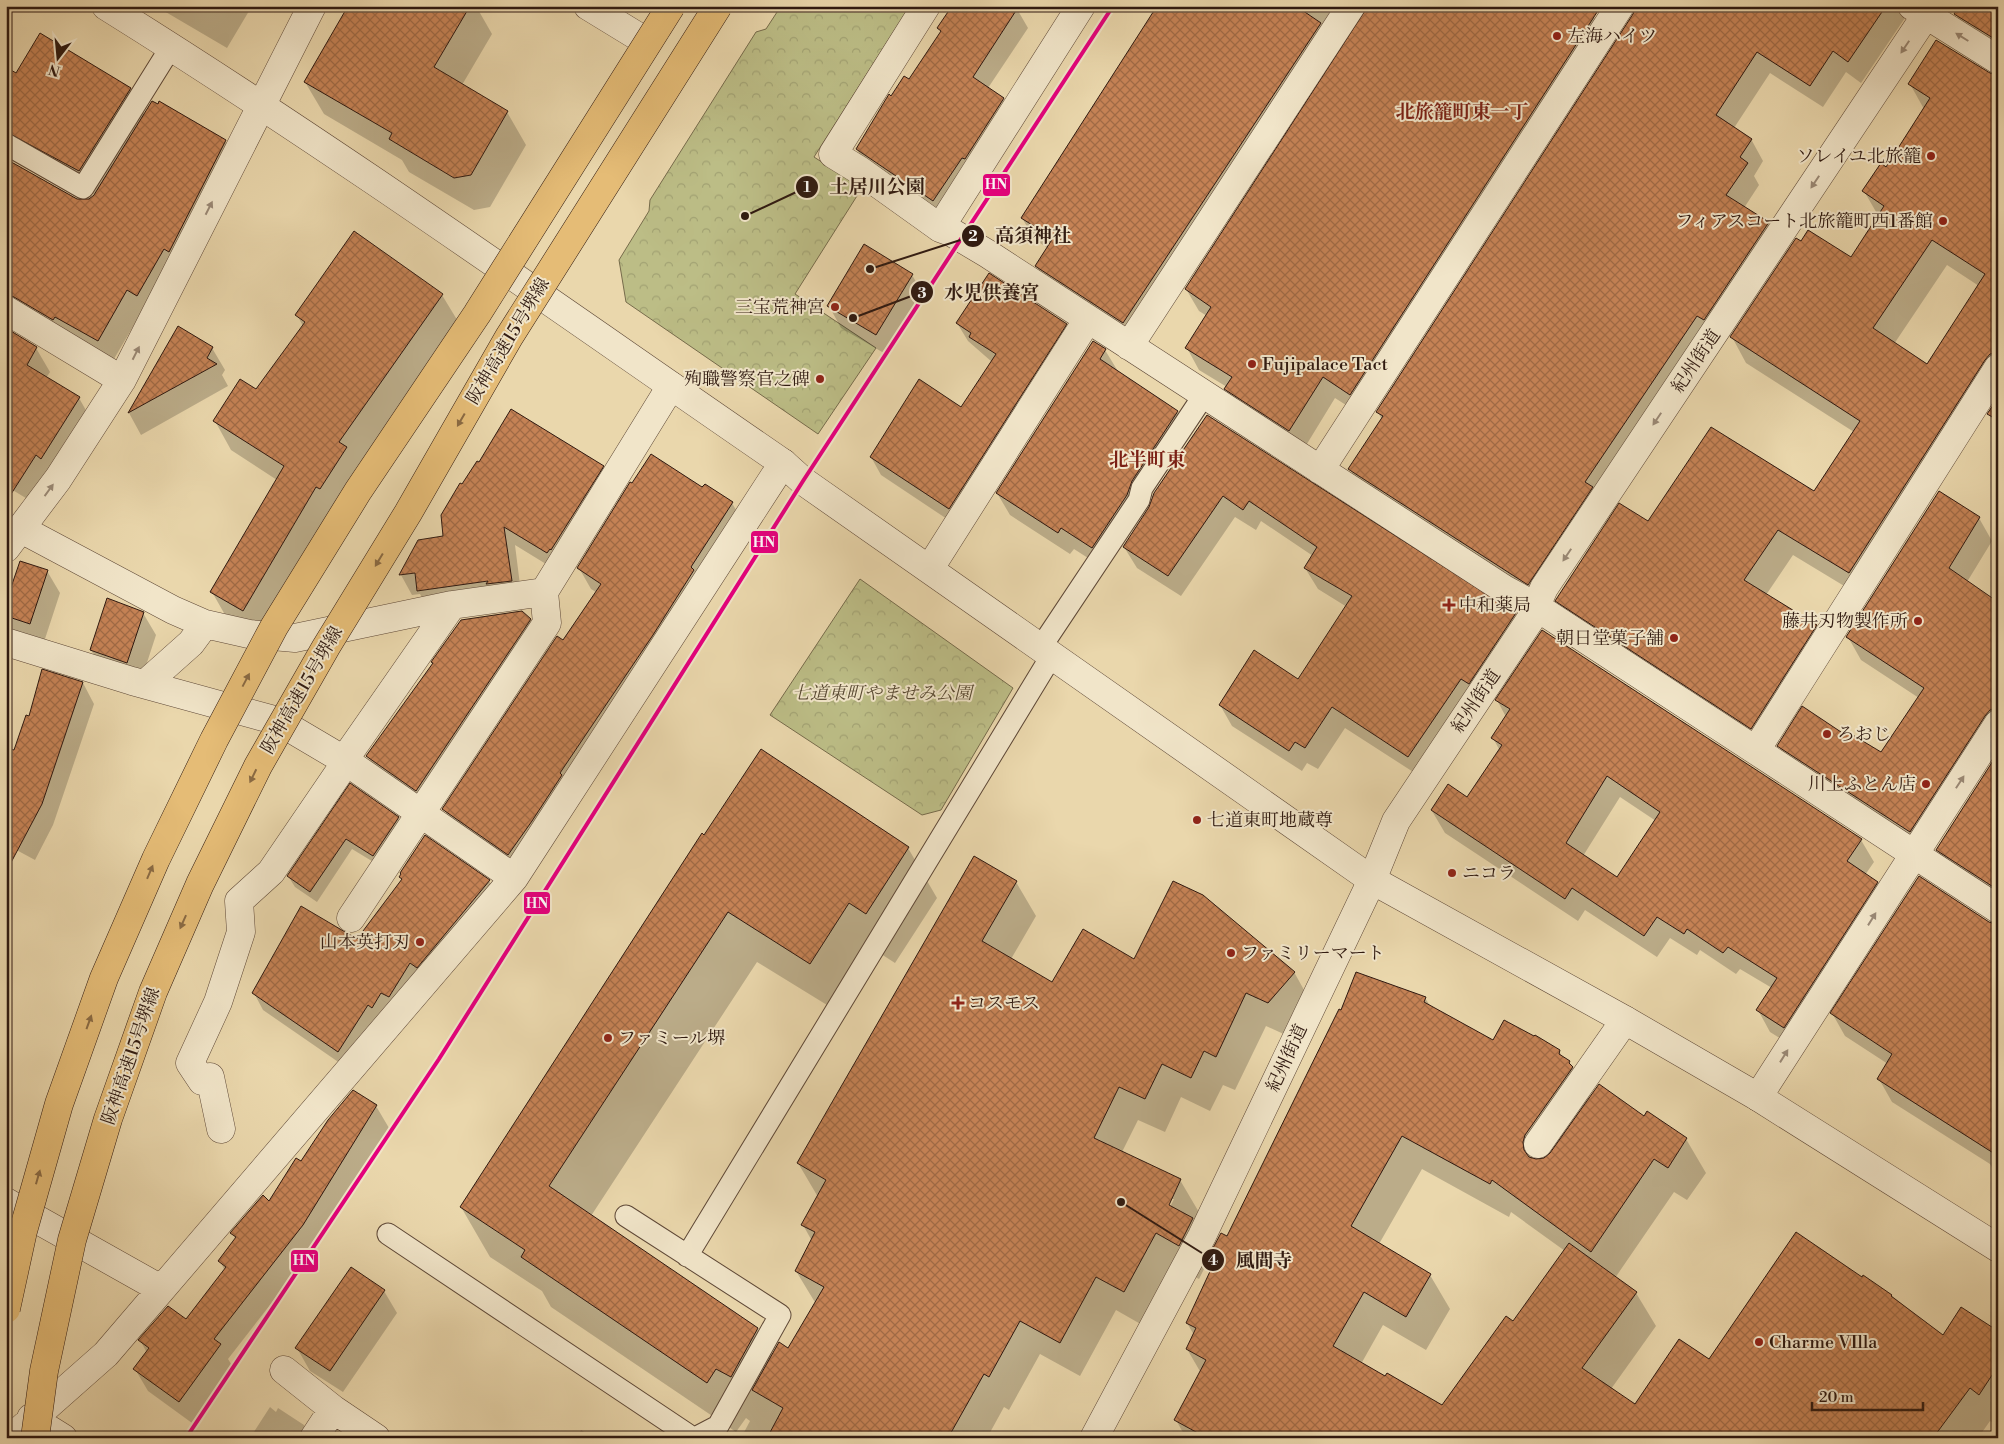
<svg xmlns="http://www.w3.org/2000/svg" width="2004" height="1444" viewBox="0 0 2004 1444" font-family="'Libre Bodoni','Noto Serif JP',serif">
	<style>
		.park { fill: url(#park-crowns); stroke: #766b4b }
		.shadow { fill: #0003; fill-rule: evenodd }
		.building { fill: url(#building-cross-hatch); stroke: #2f1910; fill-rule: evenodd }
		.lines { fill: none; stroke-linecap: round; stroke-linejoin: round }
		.service-casing { stroke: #5e4837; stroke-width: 23 }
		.minor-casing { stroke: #5e4837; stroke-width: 29 }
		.tertiary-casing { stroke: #5e4837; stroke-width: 29 }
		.service { stroke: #f1e5c9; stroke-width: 21 }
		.minor { stroke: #f1e5c9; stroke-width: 28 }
		.tertiary { stroke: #f1e5c9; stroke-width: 28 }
		.motorway-bridge-casing { stroke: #2f1910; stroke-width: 29; stroke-linecap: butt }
		.motorway-bridge { stroke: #e5bc76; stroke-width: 28 }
		.tram-1-casing { stroke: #f1e5c9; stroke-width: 8 }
		.tram-1 { stroke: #e5007d; stroke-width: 4 }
		.oneway { fill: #9a8976 }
		.oneway2 { fill: #8a6a43 }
		.poi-dot { fill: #8f2418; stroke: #f1e5c9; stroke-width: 2 }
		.labels { text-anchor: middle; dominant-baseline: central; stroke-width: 4; stroke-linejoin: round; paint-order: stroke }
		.poi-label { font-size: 18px; fill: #2f1910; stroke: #f1e5c9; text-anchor: start }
		.street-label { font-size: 18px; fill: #2f1910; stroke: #f1e5c9 }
		.park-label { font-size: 18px; font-style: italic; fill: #594a33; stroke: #f1e5c9 }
		.neighbourhood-label { font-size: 19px; font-weight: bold; fill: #7a1f14; stroke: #f1e5c9 }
		.leader { fill: none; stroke: #2f1910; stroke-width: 2 }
		.callout-dot { fill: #2f1910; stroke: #f1e5c9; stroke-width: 2 }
		.mark-label { font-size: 15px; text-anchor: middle; font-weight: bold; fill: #fff }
		.callout-label { font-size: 19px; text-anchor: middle; font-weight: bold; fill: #2f1910; stroke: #f1e5c9; stroke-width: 4; stroke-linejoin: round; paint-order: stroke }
		.line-badge { stroke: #f1e5c9; stroke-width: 2 }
		.badge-label { font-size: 14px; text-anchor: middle; font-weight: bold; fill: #fff }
	</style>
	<defs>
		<pattern id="park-crowns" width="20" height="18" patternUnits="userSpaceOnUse" patternTransform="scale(1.25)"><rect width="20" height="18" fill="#bcbd86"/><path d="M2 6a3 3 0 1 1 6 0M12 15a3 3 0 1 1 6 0" fill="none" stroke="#a2a273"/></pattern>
		<pattern id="building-cross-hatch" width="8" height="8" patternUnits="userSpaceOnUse" patternTransform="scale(1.25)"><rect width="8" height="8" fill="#c58255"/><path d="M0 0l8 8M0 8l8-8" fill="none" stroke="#a06a45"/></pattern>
	</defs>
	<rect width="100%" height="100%" fill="#ead7ac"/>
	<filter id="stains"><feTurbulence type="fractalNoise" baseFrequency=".004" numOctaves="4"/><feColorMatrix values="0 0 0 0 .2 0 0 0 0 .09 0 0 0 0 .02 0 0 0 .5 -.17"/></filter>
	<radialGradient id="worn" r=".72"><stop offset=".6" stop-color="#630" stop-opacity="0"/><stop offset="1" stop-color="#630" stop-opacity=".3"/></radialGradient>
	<path class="park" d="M781,6H910L814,157L862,188L795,294L876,348L818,434L626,302L619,260L649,211L650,200L756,32L766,29Z
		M860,579L1013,688L941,810L922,815L770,715Z"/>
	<path class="shadow" d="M161,6H252L227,48L164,11Z
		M350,6H476L492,34L462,85L507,112L526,145L490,207L474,210L409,172L402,160L324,114L305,82Z
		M618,6H627L625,10Z
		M1013,6L1017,9L1028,28L988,88L1003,98L1014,117L945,219L868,168L857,150L891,97L910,81L941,33L939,28Z
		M1158,6H1593L1588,13L1594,17L1606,39L1363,416L1335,398L1302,452L1238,410L1225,389L1227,387L1199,370L1187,348L1207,316L1199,311L1186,289L1364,12L1356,14L1136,344L1049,287L1036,266L1048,248L1035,240L1022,218Z
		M1645,6H1913L1861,83L1846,72L1823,107L1770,73L1734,128L1751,139L1763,161L1754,176L1759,185L1744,208L1768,223L1781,244L1541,605L1362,491L1350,469L1382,420L1378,412Z
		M1998,6V57L1971,40L1956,14Z
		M6,72L16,75L130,89L145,115L225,141L239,165L141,313L111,364L6,301ZM21,155L95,195L83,202L9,161L13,157Z
		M1998,81V388L1864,598L1793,555L1766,595L1816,626L1831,652L1766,754L1572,627L1557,601L1648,523L1815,493L1854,432L1746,363L1732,337L1851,258L1879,217L1864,191L1886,169L1924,109L1910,84ZM1947,265L1979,286L1928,366L1894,344Z
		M912,275L925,297L889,356L841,328L829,306Z
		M442,295L459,323L260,639L228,620L212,592L277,480L231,450L215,421L257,391L303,326L297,315Z
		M957,323L1066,325L1076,343L959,527L881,475L871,457L962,408L992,362L968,341Z
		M179,328L212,348L225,370L222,375L228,386L141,435L129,413Z
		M6,330L36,348L50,372L46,378L79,398L92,421L34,503L6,486Z
		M1093,342L1105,350L1119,373L1177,412L1190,434L1144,504L1105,569L1074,549L1070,554L1010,515L997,493Z
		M1998,399V429L1989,414Z
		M1207,416L1515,614L1527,636L1421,777L1345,728L1318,769L1307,763L1302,771L1232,726L1220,705L1299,681L1347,607L1318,589L1305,568L1313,556L1261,521L1256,530L1235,517L1181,596L1137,568L1124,547Z
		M603,467L614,487L559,572L515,545L522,601L430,611L420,594L412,595L401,575L419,541L445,537Z
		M703,489L732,503L744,524L520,875L456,830L444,809L596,592L591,589L579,568Z
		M1979,518L1992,541L1967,582L1998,603V738L1923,854L1792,769L1779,746L1844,735L1882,754L1919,698L1861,660L1848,637Z
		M47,571L60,593L43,645L16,637L6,620V606Z
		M143,613L156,635L140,684L104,672L91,650Z
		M530,618L536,629L423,801L374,767L368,757Z
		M83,683L94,704L53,825L35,860L9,846L14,752L29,717Z
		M1497,700L1861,840L1874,862L1865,875L1877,883L1890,905L1797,1049L1770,1032L1758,1010L1772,988L1740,969L1736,974L1700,950L1697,955L1670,938L1657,957L1585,910L1578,921L1445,833L1432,811L1468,799L1500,751L1493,738L1506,717ZM1620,797L1656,821L1618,878L1583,856Z
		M1998,756V903L1950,872L1937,850Z
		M351,785L398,818L404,829L380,866L352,849L317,902L295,887L288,876Z
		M703,835L908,848L937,898L895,963L878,952L840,1013L757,962L591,1216L757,1329L773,1356L788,1350L816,1304L796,1271L812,1241L803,1225L818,1197L798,1163L1016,882L1036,916L1011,959L1053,984L1135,960L1294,972L1313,1006L1288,1036L1266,1026L1235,1090L1223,1085L1210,1111L1181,1097L1165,1132L1138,1120L1122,1152L1180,1180L1200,1214L1195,1224L1212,1253L1227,1238L1425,998L1431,1007L1493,1042L1559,1051L1563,1058L1569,1062L1590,1099L1644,1117L1686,1139L1706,1173L1687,1200L1674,1192L1615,1278L1636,1293L1656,1326L1611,1389L1635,1406L1709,1361L1863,1279L1891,1295L1943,1337L1998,1333V1427L1990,1421L1978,1438H1186L1176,1420L1201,1373L1187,1349L1194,1335L1187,1323L1213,1269L1208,1261L1199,1279L1175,1267L1144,1326L1116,1310L1080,1376L1040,1354L1009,1410L1004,1407L987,1438H741L750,1421L746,1418L736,1432L551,1307L542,1291L490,1257L461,1207ZM1422,1169L1509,1217L1511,1212L1565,1251L1513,1323L1442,1407L1361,1364L1383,1325L1426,1350L1450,1309L1430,1275L1379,1244ZM1171,1199H1174L1168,1211L1165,1210Z
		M400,877L489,881L498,897L347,1068L263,1010L254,993L358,941L402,880Z
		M1989,923L1998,926V1178L1990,1164L1892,1102L1879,1079L1888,1064L1845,1036L1832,1013Z
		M353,1092L376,1106L389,1128L315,1247L228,1359L233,1367L192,1423L148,1391L135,1369L147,1353L140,1340L186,1320L225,1271L220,1261L236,1240L232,1233L270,1203Z
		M351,1269L384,1291L397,1313L343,1392L310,1371L297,1348Z
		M270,1407L276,1412L278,1408L304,1425L311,1438H250Z
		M581,1430L594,1438H577Z"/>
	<path class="building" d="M348,6H470L434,67L508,111L471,175L454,178L389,139L392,133L304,82Z
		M952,6H1019L973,77L1004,98L965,159L962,158L933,201L856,149L889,94L891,96L904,76L909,79L941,31L937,28Z
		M1157,6H1296L1321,23L1123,323L1035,266L1053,238L1021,218Z
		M1368,6H1601L1350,395L1323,377L1289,431L1224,389L1232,377L1185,348L1211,307L1185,289Z
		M1636,6H1886L1848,62L1833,51L1810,86L1757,52L1716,115L1752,139L1740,157L1748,163L1726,195L1769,222L1704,320L1697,316L1585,482L1593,487L1528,585L1348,469L1383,416L1376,412L1633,14Z
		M1959,6H1998V41L1954,14Z
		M40,33L131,88L79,171L6,132V67L16,73Z
		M1936,40L1990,73L1998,76V353L1990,354L1985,360L1849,573L1778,530L1744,580L1817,625L1751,729L1555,601L1619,503L1648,521L1711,427L1814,491L1860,421L1730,337L1796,238L1801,241L1808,230L1851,257L1884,206L1862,191L1881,163L1886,167L1930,98L1908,84ZM1932,240L1985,274L1927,364L1873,328Z
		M152,101L158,104L159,101L226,140L169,252L164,249L137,296L127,290L98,341L55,317L53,320L14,297L6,294V159L77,199H89L94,195Z
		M354,231L443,294L339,442L347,447L320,489L316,487L243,611L210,592L284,466L213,421L240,379L256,389L305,322L295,315Z
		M864,244L913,274L876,335L827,306Z
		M989,273L1067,324L949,509L870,457L919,379L961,407L996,354L969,337L971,333L956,323Z
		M178,326L213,347L207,358L217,364L128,413Z
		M6,328L37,347L27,365L80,397L41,459L36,455L6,502Z
		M1093,341L1106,349L1100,359L1178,411L1132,481L1127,495L1092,548L1061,528L1058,533L996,493Z
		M1998,398V420L1987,414Z
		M511,409L604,466L551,550L550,549L547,553L504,527L512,581L486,584L488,581L417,591L415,573L399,575L418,540L443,536L441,515L460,483L462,484L477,461L479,462Z
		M1207,415L1516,613L1469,684L1461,679L1408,757L1332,707L1305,748L1295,742L1289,751L1219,705L1254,650L1298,679L1352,596L1304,568L1317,547L1249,501L1243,510L1223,496L1168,576L1123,547L1149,507L1154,493Z
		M651,454L702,487L705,484L733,502L691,567L694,570L653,635L560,773L562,775L532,821L508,855L442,809L557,636L563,640L601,584L577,568L630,482L632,483Z
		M1939,491L1980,517L1949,568L1998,602V709L1990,710L1985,716L1910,832L1777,746L1802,706L1844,734L1846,731L1881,752L1924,688L1846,637Z
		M20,561L48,570L30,624L6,616V602Z
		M107,598L144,612L127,663L90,650Z
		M522,611L531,619L416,791L366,756L433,663L431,662L461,620Z
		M1542,630L1862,839L1847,861L1878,882L1784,1028L1756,1010L1777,978L1728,947L1723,953L1687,929L1684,934L1657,917L1644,936L1572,888L1565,899L1431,810L1448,784L1467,797L1502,745L1491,738L1510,709L1495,700ZM1607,776L1660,812L1617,877L1566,843Z
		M42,669L83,682L42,804L6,872V748L14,750L26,715L29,716Z
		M761,749L909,847L866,914L849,903L810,964L728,912L549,1186L758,1328L731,1377L716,1369L707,1383L521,1257L525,1250L460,1207L702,833L704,835Z
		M1998,753V890L1936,850Z
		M350,783L399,817L373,856L346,839L310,892L287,876Z
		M425,835L490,880L417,968L410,963L389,997L381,993L372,1008L368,1005L338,1052L252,993L301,906L357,939L402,879L399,877L401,874L400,873Z
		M974,856L1017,881L982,941L1052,982L1083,929L1134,959L1173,881L1203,895L1295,972L1268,1003L1246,993L1216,1057L1204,1051L1191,1078L1162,1064L1145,1099L1119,1087L1094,1138L1181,1179L1169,1205L1193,1218L1179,1246L1156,1233L1124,1292L1096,1277L1060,1343L1020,1321L989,1377L984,1374L948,1438H767L783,1408L752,1390L779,1342L788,1348L824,1287L795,1271L815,1232L801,1225L826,1180L797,1163Z
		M1919,876L1989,922L1998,925V1156L1877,1079L1892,1054L1830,1013Z
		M1356,972L1426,997L1424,1002L1493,1040L1504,1020L1534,1036L1535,1035L1560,1050L1559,1054L1570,1061L1569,1063L1573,1067L1525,1135L1523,1142L1524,1150L1529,1157L1536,1159L1544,1158L1550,1153L1599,1084L1644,1116L1647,1111L1687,1138L1668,1168L1654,1159L1591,1252L1492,1180L1490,1184L1402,1136L1351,1226L1431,1274L1406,1317L1364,1292L1333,1346L1385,1376L1387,1373L1442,1405L1506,1316L1513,1321L1569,1243L1637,1292L1582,1368L1635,1404L1679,1339L1709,1359L1796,1232L1862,1277L1863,1275L1892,1295L1891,1296L1943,1335L1961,1307L1998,1331V1366L1979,1395L1970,1388L1933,1438H1207L1174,1420L1206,1360L1186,1349L1196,1328L1186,1323L1213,1265L1206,1261L1221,1233L1227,1236L1339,1009L1341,1010Z
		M353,1090L377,1105L303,1225L214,1339L221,1344L179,1402L133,1369L149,1348L138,1340L168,1306L186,1319L226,1267L218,1261L236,1237L230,1233L263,1195L269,1201L296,1158L301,1161L328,1120Z
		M351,1267L385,1290L330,1371L295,1348Z"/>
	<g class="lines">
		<g class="service-casing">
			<path id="service" d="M6,144L83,188L171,47
				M1041,647L1139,500L1142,488L1204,395
				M626,1216L780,1315L718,1426L695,1438
				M388,1234L693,1438
				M687,1256L1052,655"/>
		</g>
		<g class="minor-casing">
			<path id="minor" d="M588,6L642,39
				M926,6L833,154L859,170L940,228L951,232L988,254L1504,589L1535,606L1998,909
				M1912,6L1998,60
				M940,228L1081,6
				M6,310L122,380
				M1129,346L1351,6
				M1320,470L1620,6
				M21,529L173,610L205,624L249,634L295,638L452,605L544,592L671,386
				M6,548L58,479L122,380L312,6
				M930,568L1088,319
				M452,605L344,760L514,878
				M6,642L132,681L278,721L344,760
				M145,684L191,643L205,624
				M1756,750L1998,368
				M351,918L547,623L544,592
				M1758,1097L1998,724
				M221,1129L210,1077L202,1081L190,1063L218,1002L241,932L239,901L271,872L346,762
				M1538,1144L1625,1020
				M6,1202L161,1289
				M284,1370L333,1409
				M31,1418L63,1438
				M11,1438L106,1354L514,878L783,463
				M314,1438L333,1409L376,1438
				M1094,1438L1202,1236L1372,880L1396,821L1530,620L1544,588L1932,6"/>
		</g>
		<g class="tertiary-casing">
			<path id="tertiary" d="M106,6C337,150 559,309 783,463L803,481L1372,880L1625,1020L1758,1097L1998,1248"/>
		</g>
		<use href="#service" class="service"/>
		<use href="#minor" class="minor"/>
		<use href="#tertiary" class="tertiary"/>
		<g class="motorway-bridge-casing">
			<path id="motorway-bridge" d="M6,1309L23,1231L59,1104L104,978L156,859L214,740L274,627L358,491L477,314L671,6
				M35,1438L44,1371L72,1240L108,1119L153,992L200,884L258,766L326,647L408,513L509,337L718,6"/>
		</g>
		<use href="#motorway-bridge" class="motorway-bridge"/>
		<g class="tram-1-casing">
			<path id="tram-1" d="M186,1438L439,1059L803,481L1113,6"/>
		</g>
		<use href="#tram-1" class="tram-1"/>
	</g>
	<defs><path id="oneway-solid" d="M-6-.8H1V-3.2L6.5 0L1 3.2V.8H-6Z" transform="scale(1.25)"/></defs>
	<g class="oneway">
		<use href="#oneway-solid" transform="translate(1962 37) rotate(-148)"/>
		<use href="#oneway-solid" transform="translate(1905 47) rotate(124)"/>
		<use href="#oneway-solid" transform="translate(1815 182) rotate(124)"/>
		<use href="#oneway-solid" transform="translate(209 208) rotate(-63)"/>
		<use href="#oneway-solid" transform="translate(136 353) rotate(-63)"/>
		<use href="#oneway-solid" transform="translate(1657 419) rotate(124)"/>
		<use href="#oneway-solid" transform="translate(49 490) rotate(-54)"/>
		<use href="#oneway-solid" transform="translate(1567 555) rotate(124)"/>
		<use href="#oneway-solid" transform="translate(1960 782) rotate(-57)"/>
		<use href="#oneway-solid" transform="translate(1872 919) rotate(-58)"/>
		<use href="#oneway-solid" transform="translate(1784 1056) rotate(-58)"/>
	</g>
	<g class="oneway2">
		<use href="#oneway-solid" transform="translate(461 420) rotate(120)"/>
		<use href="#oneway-solid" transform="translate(379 560) rotate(121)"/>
		<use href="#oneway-solid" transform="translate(246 680) rotate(-62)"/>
		<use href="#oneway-solid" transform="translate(253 776) rotate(116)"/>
		<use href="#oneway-solid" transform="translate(150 872) rotate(-67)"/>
		<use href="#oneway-solid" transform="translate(183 922) rotate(114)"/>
		<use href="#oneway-solid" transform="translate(89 1022) rotate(-70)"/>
		<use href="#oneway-solid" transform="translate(38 1177) rotate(-74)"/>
	</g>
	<g class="poi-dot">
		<circle cx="1557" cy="36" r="5"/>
		<circle cx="1931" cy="156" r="5"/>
		<circle cx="1943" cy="221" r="5"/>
		<circle cx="835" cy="307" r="5"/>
		<circle cx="1252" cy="364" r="5"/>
		<circle cx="820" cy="379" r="5"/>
		<path d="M1446.5 597.5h5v5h5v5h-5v5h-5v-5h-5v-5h5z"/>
		<circle cx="1918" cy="621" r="5"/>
		<circle cx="1674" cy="638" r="5"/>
		<circle cx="1827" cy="734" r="5"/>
		<circle cx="1926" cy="784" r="5"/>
		<circle cx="1197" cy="820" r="5"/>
		<circle cx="1452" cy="873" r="5"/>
		<circle cx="420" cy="942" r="5"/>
		<circle cx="1231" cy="953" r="5"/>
		<path d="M955.5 995.5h5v5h5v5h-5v5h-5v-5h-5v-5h5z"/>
		<circle cx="608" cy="1038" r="5"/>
		<circle cx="1759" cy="1342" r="5"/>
	</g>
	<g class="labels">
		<g class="poi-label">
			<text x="1567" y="36">左海ハイツ</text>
			<text x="1921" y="156" text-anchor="end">ソレイユ北旅籠</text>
			<text x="1933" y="221" text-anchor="end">フィアスコート北旅籠町西1番館</text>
			<text x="825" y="307" text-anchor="end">三宝荒神宮</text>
			<text x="1262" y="364">Fujipalace Tact</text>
			<text x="810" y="379" text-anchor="end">殉職警察官之碑</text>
			<text x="1459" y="605">中和薬局</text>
			<text x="1908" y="621" text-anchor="end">藤井刃物製作所</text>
			<text x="1664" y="638" text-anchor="end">朝日堂菓子舗</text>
			<text x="1837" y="734">ろおじ</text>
			<text x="1916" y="784" text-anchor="end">川上ふとん店</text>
			<text x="1207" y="820">七道東町地蔵尊</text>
			<text x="1462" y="873">ニコラ</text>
			<text x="410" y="942" text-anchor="end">山本英打刃</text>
			<text x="1241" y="953">ファミリーマート</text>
			<text x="968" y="1003">コスモス</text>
			<text x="618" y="1038">ファミール堺</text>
			<text x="1769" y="1342">Charme VIlla</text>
		</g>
		<g class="street-label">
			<text transform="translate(508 341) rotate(-59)">阪神高速15号堺線</text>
			<text transform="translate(1696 361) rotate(-56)">紀州街道</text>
			<text transform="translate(302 690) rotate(-60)">阪神高速15号堺線</text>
			<text transform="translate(1476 701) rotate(-56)">紀州街道</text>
			<text transform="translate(131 1056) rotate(-71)">阪神高速15号堺線</text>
			<text transform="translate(1287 1058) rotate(-65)">紀州街道</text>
		</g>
		<g class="park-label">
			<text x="882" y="693">七道東町やませみ公園</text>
		</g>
		<g class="neighbourhood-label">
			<text x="1462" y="112">北旅籠町東一丁</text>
			<text x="1147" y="460">北半町東</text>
		</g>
	</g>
	<path class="leader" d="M745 216L807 187M870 269L973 236M853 318L922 292M1121 1202L1213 1260"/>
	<g class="callout-dot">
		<circle cx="745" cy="216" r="5"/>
		<circle cx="870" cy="269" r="5"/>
		<circle cx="853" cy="318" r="5"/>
		<circle cx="1121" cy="1202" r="5"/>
		<circle cx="807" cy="187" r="12"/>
		<circle cx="973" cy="236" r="12"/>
		<circle cx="922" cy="292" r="12"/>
		<circle cx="1213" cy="1260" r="12"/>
	</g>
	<g class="mark-label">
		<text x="807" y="192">1</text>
		<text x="973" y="241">2</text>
		<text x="922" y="298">3</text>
		<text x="1213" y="1265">4</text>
	</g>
	<g class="callout-label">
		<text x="877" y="193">土居川公園</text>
		<text x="1033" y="242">高須神社</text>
		<text x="992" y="299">水児供養宮</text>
		<text x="1264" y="1267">風間寺</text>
	</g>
	<g class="line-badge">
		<rect x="982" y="173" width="29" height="24" rx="5" fill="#e5007d"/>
		<rect x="750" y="530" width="29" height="24" rx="5" fill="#e5007d"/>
		<rect x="523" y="891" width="28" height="24" rx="5" fill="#e5007d"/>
		<rect x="290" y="1249" width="29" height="24" rx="5" fill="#e5007d"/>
	</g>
	<g class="badge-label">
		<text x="996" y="189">HN</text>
		<text x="764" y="547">HN</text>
		<text x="537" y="908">HN</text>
		<text x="304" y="1265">HN</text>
	</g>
	<rect width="2004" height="1444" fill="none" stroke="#ead7ac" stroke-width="25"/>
	<rect x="8" y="8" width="1989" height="1429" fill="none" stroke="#2f1910" stroke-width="2.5"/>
	<rect x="12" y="12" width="1979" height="1419" fill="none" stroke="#2f1910"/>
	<g transform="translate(58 58) rotate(196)" stroke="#f1e5c9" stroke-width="4" paint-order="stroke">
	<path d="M0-4L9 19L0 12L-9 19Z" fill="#2f1910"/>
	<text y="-8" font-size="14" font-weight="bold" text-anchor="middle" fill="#2f1910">N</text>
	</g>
	<path d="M1812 1402v8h111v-8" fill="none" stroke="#2f1910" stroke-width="2.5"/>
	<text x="1819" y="1402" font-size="15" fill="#2f1910" stroke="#f1e5c9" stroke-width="4" paint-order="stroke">20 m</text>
	<rect width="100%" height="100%" filter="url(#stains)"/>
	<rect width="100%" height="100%" fill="url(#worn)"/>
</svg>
